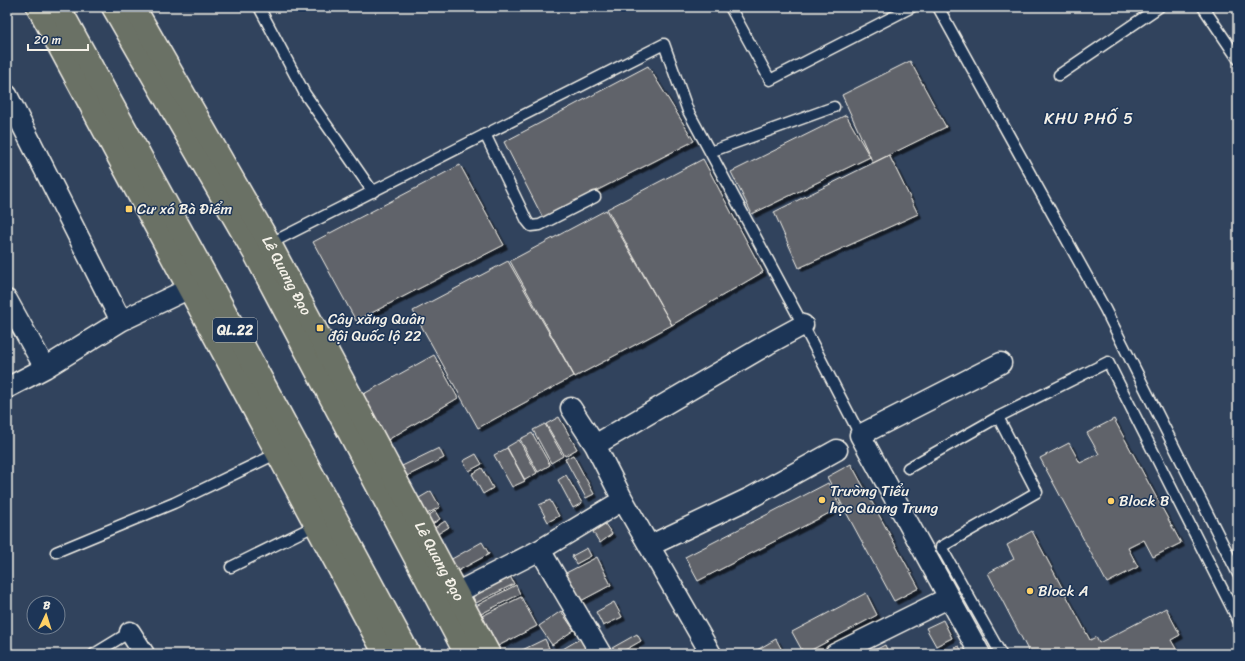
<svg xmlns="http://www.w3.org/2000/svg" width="1245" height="661" viewBox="0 0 1245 661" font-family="Sriracha,sans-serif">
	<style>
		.building { fill: #61636b; stroke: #f4f1e8; filter: url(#shadow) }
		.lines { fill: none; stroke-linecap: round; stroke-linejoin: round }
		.lane-casing { stroke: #f4f1e8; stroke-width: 13 }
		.street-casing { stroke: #f4f1e8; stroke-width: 23 }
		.highway-casing { stroke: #f4f1e8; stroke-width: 25 }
		.lane { stroke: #1d3557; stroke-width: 10 }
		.street { stroke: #1d3557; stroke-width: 20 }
		.highway { stroke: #6b7165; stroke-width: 22 }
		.poi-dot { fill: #ffd166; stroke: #1d3557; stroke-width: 1.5 }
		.labels { text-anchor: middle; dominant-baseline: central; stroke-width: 3; stroke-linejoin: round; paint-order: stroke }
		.shield { fill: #1d3557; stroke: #b4b9bc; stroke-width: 1 }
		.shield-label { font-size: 14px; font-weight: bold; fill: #f4f1e8 }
		.poi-label { font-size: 15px; fill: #f4f1e8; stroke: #1d3557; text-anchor: start }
		.street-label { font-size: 15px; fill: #f4f1e8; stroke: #1d3557 }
		.neighbourhood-label { font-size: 16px; letter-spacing: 1px; fill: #f4f1e8; stroke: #1d3557 }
	</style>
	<defs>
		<filter id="shadow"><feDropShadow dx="3.5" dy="3.5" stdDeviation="0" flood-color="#0009"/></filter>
	</defs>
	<rect width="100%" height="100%" fill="#31435d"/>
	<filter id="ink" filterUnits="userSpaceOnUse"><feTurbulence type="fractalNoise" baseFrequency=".025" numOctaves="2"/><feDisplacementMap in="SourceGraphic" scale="8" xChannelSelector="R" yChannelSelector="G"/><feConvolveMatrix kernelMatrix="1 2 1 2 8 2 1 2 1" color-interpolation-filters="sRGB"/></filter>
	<g filter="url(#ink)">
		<path class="building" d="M910,61L946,127L873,163L842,95Z
			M648,66L694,141L543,218L504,142Z
			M846,115L870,157L752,214L731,172Z
			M889,155L918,214L799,268L774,212Z
			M703,159L763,272L672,325L607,209Z
			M460,165L504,245L356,321L313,242Z
			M606,210L672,325L575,377L510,261Z
			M508,261L574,376L478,428L413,311Z
			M434,355L458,398L386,441L360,396Z
			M559,417L577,449L565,456L546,424Z
			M1114,419L1181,543L1153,557L1144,540L1128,548L1138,567L1107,583L1040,458L1069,443L1080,463L1099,454L1087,433Z
			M545,424L563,456L551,463L533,430Z
			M532,433L550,465L538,472L520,439Z
			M519,440L537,473L525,480L507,447Z
			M439,448L444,458L407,476L402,466Z
			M507,448L525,481L512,487L494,455Z
			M476,454L482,464L469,471L463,461Z
			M573,455L594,494L586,498L565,459Z
			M851,464L919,588L894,601L827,477Z
			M482,468L493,488L483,494L472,474Z
			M566,475L582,503L573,508L558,480Z
			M828,483L841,507L698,581L685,557Z
			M431,491L440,507L423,516L414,501Z
			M550,500L559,516L548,522L539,505Z
			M435,511L440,519L429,526L424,519Z
			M445,521L449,527L436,535L433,529Z
			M605,524L612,534L600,543L593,532Z
			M1032,531L1090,640L1096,637L1099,643L1166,608L1180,635L1171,640L1179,654H1030L988,573L1014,559L1007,545Z
			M482,542L489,554L456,572L450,560Z
			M587,548L591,556L576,564L572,556Z
			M597,557L611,585L579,602L564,574Z
			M509,574L514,584L476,603L471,593Z
			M516,585L520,594L477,616L472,608Z
			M866,593L877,615L804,654L792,632Z
			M521,597L537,626L498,646L482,616Z
			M614,602L622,617L603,626L596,612Z
			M561,611L574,630L552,645L539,626Z
			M943,620L952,638L936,646L926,628Z
			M637,634L641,641L618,654H615L612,648Z
			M585,636L595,654H557L556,653Z
			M545,639L549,648L538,654H514Z
			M776,639L784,654H750Z
			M885,645L889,654H877L875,650Z
			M959,646L963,654H942Z
			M548,649L551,654H538Z"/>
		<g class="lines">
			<g class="lane-casing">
				<path id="lane" d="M259,7L305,94L373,192
					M730,7L770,80L912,7
					M938,7L1105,309L1238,574
					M1203,7L1238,59
					M1059,75L1159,7
					M485,134L527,221L531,226L540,225L595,197
					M710,152L834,107
					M267,245L664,44L688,111L803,325L860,435
					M908,468L998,417
					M56,552L174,503L278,453
					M231,567L316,525
					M94,654L130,632
					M1001,654L941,547L1037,492L998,417L1108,362L1238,620"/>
			</g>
			<g class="street-casing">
				<path id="street" d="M7,95L121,321
					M7,300L45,368
					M7,388L45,368L121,321L190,288L203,281
					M571,408L595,445L623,500L711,654
					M595,445L768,344L803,325
					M649,546L750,498L837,450
					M456,593L540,550
					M130,632L144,654
					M601,654L540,550L623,500
					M835,654L948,598
					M980,654L860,435L1001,363"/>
			</g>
			<g class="highway-casing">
				<g id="highway">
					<path d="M38,7L385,654"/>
					<path d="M59,7L207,278L409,654"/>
					<path d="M113,7L255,254L466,654"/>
					<path id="s1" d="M134,7L270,244L489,654"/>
				</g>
			</g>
			<use href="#lane" class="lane"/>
			<use href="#street" class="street"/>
			<use href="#highway" class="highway"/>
		</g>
	</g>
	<g class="poi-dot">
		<rect x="125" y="205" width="8" height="8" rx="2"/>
		<rect x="316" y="324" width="8" height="8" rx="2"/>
		<circle cx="822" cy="500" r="4"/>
		<circle cx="1111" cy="501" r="4"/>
		<circle cx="1030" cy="591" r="4"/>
	</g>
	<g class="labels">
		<rect class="shield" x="213" y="318" width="44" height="24" rx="3"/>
		<g class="shield-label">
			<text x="235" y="330">QL.22</text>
		</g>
		<g class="poi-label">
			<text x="137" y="209">Cư xá Bà Điểm</text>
			<text x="328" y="319">Cây xăng Quân<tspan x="328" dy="17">đội Quốc lộ 22</tspan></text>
			<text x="830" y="491">Trường Tiểu<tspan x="830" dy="17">học Quang Trung</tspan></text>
			<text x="1119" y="501">Block B</text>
			<text x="1038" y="591">Block A</text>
		</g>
		<g class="street-label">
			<text stroke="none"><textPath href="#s1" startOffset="309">Lê Quang Đạo</textPath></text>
			<text stroke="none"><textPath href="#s1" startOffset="633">Lê Quang Đạo</textPath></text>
		</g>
		<g class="neighbourhood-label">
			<text x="1089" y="118">KHU PHỐ 5</text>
		</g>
	</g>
	<rect width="1245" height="661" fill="none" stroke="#1d3557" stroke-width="24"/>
	<rect x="12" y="12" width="1221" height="637" fill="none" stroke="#f4f1e8" stroke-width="1.5" filter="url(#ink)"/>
	<g transform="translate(46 615) rotate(4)"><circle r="19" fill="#1d3557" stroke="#738091"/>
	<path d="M0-3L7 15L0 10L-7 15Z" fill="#ffd166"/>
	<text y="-6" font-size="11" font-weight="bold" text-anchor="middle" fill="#f4f1e8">B</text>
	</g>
	<path d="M28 44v6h60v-6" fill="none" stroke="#f4f1e8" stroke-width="2"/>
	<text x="34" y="44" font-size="12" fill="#f4f1e8" stroke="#1d3557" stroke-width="3" paint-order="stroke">20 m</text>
</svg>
